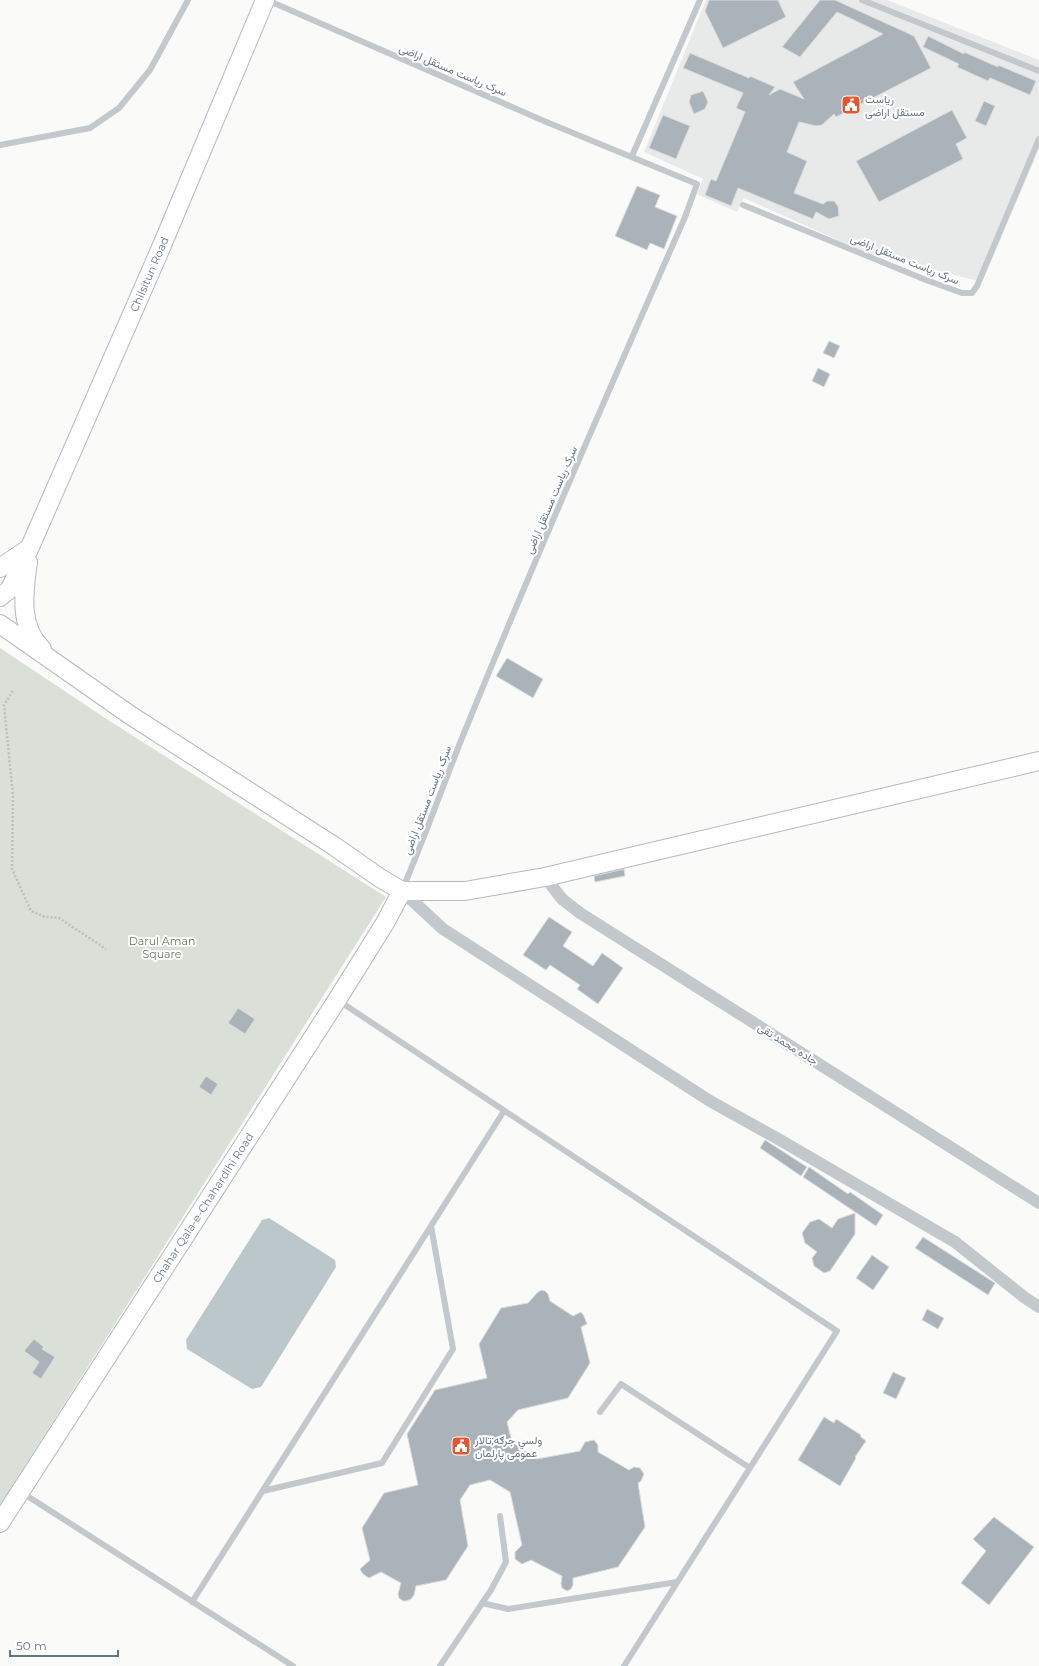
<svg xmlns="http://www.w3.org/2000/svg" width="1039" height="1666" viewBox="0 0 1039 1666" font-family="Montserrat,Vazirmatn,sans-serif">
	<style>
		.built { fill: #e8e9e9 }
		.green { fill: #dadfd7 }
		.water { fill: #bbc7cb }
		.building { fill: #aab3b9; stroke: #dcdcda }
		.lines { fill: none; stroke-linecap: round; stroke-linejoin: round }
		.secondary-casing { stroke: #b3babf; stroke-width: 20 }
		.path { stroke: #bbbfc2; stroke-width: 2.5; stroke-dasharray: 2 2; stroke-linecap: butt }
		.service { stroke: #c3c8cc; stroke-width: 6 }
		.minor { stroke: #c3c8cc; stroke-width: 12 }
		.secondary { stroke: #fff; stroke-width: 18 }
		.labels { text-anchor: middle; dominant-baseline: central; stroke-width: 4; stroke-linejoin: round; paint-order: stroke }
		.street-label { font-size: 11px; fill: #657683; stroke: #fff }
		.poi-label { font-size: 11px; fill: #657683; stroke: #fff; text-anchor: start }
		.park-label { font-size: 11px; fill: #687a64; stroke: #fff }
	</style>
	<rect width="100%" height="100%" fill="#fafaf8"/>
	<path class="built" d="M706,0H887L1039,60V149L982,282L867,253L744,198L737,212L697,194L703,179L644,152Z"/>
	<path class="green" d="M0,648L105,718L386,897L0,1505Z"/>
	<path class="water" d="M269,1218L335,1260L336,1267L261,1387L252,1389L187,1349L186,1340L262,1220Z"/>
	<path class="building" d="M709,0H778L786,17L723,48L705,11Z
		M820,0H835L914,36L931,68L836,117L834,114L822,125L816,126L799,122L787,152L807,161L794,193L823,204L827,201H834L838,206L839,216L829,219L816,212L813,219L738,188L731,206L705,195L711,179L716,181L745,112L736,108L743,93L683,68L690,53L749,78L750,76L775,87L769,95L780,89L804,99L793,82L883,34L837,12L800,57L782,47Z
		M928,36L964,54V52L998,67V65L1036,81L1030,95L990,78L988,81L957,67L959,64L923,47Z
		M703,91L708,102L705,109L694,114L689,102L691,95Z
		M984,101L995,106L986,126L975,121Z
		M952,110L967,138L956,144L963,159L879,202L856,161Z
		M663,115L690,126L676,159L649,148Z
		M637,186L660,195L655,207L677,216L664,249L650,243L647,250L615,236Z
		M829,341L840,346L834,358L823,353Z
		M818,368L830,374L824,387L812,381Z
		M507,658L543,679L533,698L496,676Z
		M624,869L625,876L595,882L594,876Z
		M549,917L572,932L563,946L593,966L602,953L623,968L598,1004L577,989L580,985L550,965L546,970L523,955Z
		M238,1008L255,1019L245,1034L228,1023Z
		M206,1076L218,1084L211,1095L199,1087Z
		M765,1140L807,1167L801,1176L760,1148Z
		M809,1167L848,1194L850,1192L883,1215L876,1226L803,1177Z
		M855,1213V1234L830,1271L824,1273L814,1266L812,1258L817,1252L805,1243L802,1233L810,1222L819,1219L832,1228L838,1219Z
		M923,1237L995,1283L988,1295L915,1248Z
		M872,1255L889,1267L873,1290L856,1278Z
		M541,1290L545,1291L548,1294L550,1301L573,1316L581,1312L584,1316L587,1324L581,1327L590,1363L568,1398L518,1410L507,1422L512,1442L537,1459L580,1451L585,1442L594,1440L598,1445V1452L629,1470L634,1467L640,1468L644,1474L641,1481L638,1483L645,1527L618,1567L573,1578V1585L571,1589L567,1591L562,1588L561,1584L562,1576L531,1560L522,1564L515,1559V1552L522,1545L510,1492L490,1480L470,1485L460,1500L468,1546L446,1580L416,1586L414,1595L411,1599L406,1601H403L399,1598L398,1594L401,1583L381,1572L369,1578L363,1574L360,1569L370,1560L362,1528L384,1493L418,1485L407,1434L435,1390L487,1378L479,1344L501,1308L528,1303L537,1293Z
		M927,1309L944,1318L938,1329L922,1320Z
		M34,1339L44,1347L42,1349L55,1357L41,1379L32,1373L39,1362L24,1351Z
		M893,1372L906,1378L896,1399L883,1393Z
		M824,1417L834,1423L836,1419L861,1435L860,1436L866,1441L855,1457L856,1458L840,1486L798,1460Z
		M994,1517L1034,1547L989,1605L961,1583L986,1551L973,1539Z"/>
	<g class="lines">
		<g class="secondary-casing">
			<g id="secondary">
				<path d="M28,562C24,591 18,626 42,649"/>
				<path d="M0,568L28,549"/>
				<path id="s1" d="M0,597L10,589L30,547L160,250L265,0"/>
				<path d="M0,624L130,715L334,846L380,878L402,891H465L545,877L1039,761"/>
				<path id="s2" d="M0,1523L337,1000L385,923L402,891"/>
			</g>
		</g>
		<path class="path" d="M13,691L4,705L13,796L12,869L31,911L45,917L59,918L106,949"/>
		<path class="service" d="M267,0L544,121L697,184L685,217C609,390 533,563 462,738C442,788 424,839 403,888
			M862,0L1039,71
			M0,145L90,128L119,108L150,70L188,0
			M632,156L700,0
			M743,205L926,280L962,293H972L977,286L1039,139
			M339,1001L837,1331L624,1666
			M600,1412L621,1384L750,1468
			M263,1491L382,1463L453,1349L431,1226
			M21,1492L293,1666
			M192,1602L504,1111
			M482,1603L508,1609L677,1582
			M440,1666L491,1590L506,1562L500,1516"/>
		<path class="minor" d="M545,877L562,899L580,913L1039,1203
			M402,891L443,929L710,1101L780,1140L955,1242L1024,1297L1039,1307"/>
		<use href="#secondary" class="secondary"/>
	</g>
	<defs>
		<g id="civic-square" transform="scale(1)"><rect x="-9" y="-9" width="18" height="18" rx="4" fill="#e4572e" stroke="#fff"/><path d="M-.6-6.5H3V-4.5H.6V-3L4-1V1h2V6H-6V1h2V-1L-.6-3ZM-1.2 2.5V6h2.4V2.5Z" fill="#fff"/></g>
	</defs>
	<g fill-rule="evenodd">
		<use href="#civic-square" x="851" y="105"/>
		<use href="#civic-square" x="461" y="1446"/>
	</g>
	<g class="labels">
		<g class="street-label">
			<text transform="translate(453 70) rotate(23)">سرک ریاست مستقل اراضی</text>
			<text transform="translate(905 259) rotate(22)">سرک ریاست مستقل اراضی</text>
			<text stroke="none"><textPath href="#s1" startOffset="357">Chilsitun Road</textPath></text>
			<text transform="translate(551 500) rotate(-67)">سرک ریاست مستقل اراضی</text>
			<text transform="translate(427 800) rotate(-69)">سرک ریاست مستقل اراضی</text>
			<text transform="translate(788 1044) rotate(32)">جاده محمد تقی</text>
			<text stroke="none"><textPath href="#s2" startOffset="375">Chahar Qala-e-Chahardihi Road</textPath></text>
		</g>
		<g class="poi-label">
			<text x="865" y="99">ریاست<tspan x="865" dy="13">مستقل اراضی</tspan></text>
			<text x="475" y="1440">ولسي جرګه;تالار<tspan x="475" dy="13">عمومی پارلمان</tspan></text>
		</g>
		<g class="park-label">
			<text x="162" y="941">Darul Aman<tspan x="162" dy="13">Square</tspan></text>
		</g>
	</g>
	<path d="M10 1650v6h108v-6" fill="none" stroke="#657683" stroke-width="2"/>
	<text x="16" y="1650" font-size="12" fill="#657683" stroke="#ffffff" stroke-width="3" paint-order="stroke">50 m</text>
</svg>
